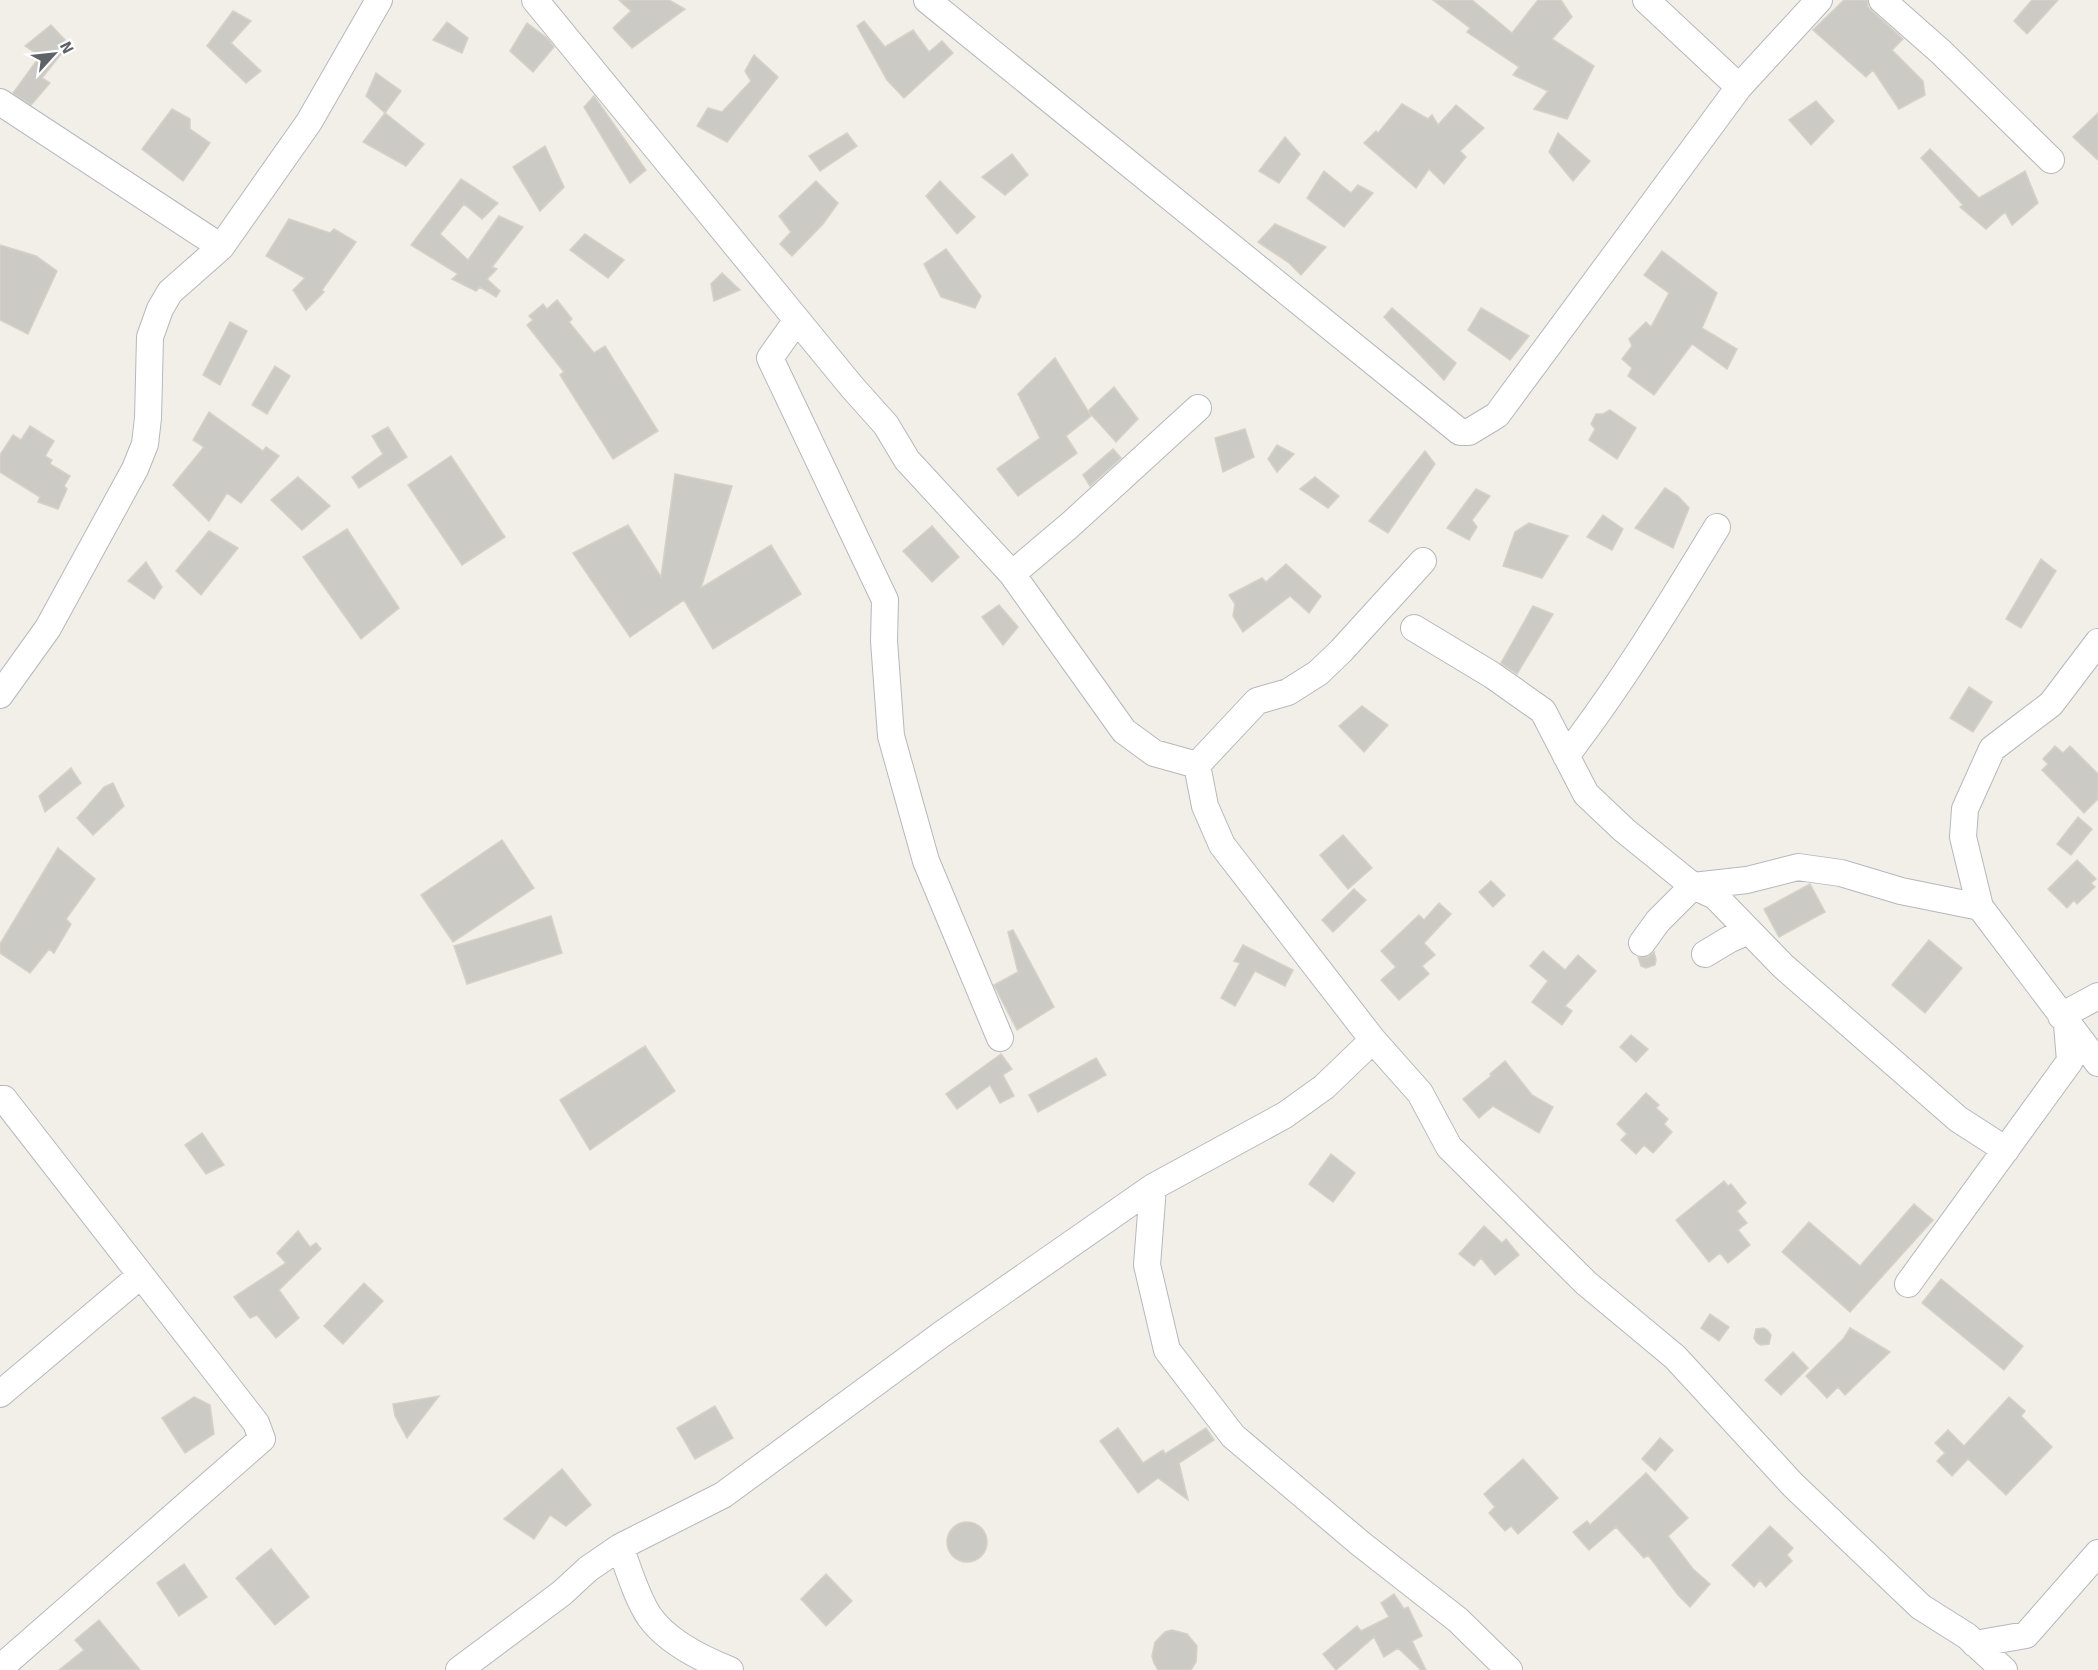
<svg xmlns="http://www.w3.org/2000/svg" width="2098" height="1670" viewBox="0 0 2098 1670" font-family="Signika,sans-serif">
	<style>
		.building { fill: #cccac5; stroke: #d6d1c6; stroke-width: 1.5 }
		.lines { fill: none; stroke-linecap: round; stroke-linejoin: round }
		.minor-casing { stroke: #b5b8bc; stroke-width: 28 }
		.minor { stroke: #fff; stroke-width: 26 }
	</style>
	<rect width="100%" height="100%" fill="#f1efe8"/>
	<path class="building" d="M619,0H669L685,9L632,48L613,28L631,11Z
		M1433,0H1472L1512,33L1538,0H1561L1572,17L1552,39L1594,66L1567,119L1534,109L1548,91L1513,75L1519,67L1467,32L1470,28Z
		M1844,0H1867L1868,7L1872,11L1903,39L1892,50L1923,81L1925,95L1899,109L1873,70L1866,77L1813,30Z
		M2032,0H2058L2027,34L2014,21Z
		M233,11L251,21L231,43L261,71L246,83L207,46Z
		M864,21L885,47L913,30L929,52L942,41L953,53L904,98L887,80L857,26Z
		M447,22L468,38L462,53L433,40Z
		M527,23L547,38L554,47L533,72L510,51Z
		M51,25L69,44L42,78L50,83L31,105L13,93L40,56L25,46Z
		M754,55L778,77L727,142L697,126L708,108L722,112L751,81L745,71Z
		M376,73L401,91L385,113L366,96Z
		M594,96L646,170L630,183L584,107Z
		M1816,101L1834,121L1811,145L1789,120Z
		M1402,104L1428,119L1432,115L1438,125L1456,105L1484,128L1460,151L1466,157L1444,184L1429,169L1416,188L1364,143L1376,131L1378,133Z
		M172,109L190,119V129L210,143L183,181L142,149Z
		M385,113L424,144L406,166L363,142Z
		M2098,113V160L2073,137Z
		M847,133L857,146L820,171L809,156Z
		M1558,133L1590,161L1573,181L1549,152Z
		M1285,137L1300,154L1279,183L1259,171Z
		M545,146L564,187L540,211L513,167Z
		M1930,149L1979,198L2025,171L2038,203L2012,225L2005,212L1986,229L1960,207L1963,205L1921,158Z
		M1012,154L1028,175L1005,195L982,177Z
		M1324,171L1351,193L1358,185L1373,193L1344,227L1307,198Z
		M461,179L498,203L482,219L464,204L440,234L468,260L499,216L523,227L492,267L497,269L487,279L500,291L496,297L480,287L476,291L452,279L458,274L411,245Z
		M816,181L838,203L823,224L792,256L780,244L791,232L779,216Z
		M940,181L975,217L957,234L926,196Z
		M289,219L330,233L334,229L356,242L322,290L324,292L306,310L293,290L305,278L266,256Z
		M1275,224L1326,247L1301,275L1289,263L1258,242Z
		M585,234L624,260L608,278L570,250Z
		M0,245L36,256L57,271L28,334L0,320Z
		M946,249L981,296L975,308L941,297L924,264Z
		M1662,251L1717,293L1702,328L1737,349L1727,369L1692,344L1654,395L1628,376L1632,368L1622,359L1632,346L1629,339L1646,322L1651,327L1669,293L1644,275Z
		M722,273L740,290L714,301L711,284Z
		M557,300L572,319L569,322L594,353L605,346L658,431L613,459L560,375L564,372L527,325L533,320L529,316L543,304L547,309Z
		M1392,308L1456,363L1444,380L1384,317Z
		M1481,308L1529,336L1510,360L1468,330Z
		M230,322L247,331L220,385L203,375Z
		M1055,358L1091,416L1066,436L1077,453L1018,496L997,469L1040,438L1018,394Z
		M275,366L290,376L267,414L252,405Z
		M1114,387L1138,419L1116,442L1088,411Z
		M1610,410L1636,428L1617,459L1589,440L1595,429L1591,424L1596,414H1603Z
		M209,412L263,451L266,447L279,456L241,503L227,493L209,521L173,485L204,447L193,440Z
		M30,426L54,441L45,456L52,460L50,464L70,476L64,486L67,489L58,509L38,502L40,497L0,472V455L13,435L21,440Z
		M388,427L407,457L359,488L352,477L383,454L372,436Z
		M1245,429L1254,457L1223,472L1215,438Z
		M1277,445L1294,454L1277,472L1268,459Z
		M1113,449L1121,458L1090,486L1083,475Z
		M1425,451L1435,464L1388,533L1369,521Z
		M451,456L505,537L462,565L408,485Z
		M675,474L732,486L701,588L771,545L801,594L713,649L684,600L630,637L573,553L628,525L661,577Z
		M298,477L330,506L302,530L271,500Z
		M1315,477L1339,496L1328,508L1300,489Z
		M1665,488L1678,496L1689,508L1673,548L1635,528Z
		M1476,489L1490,496L1472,520L1477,527L1469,540L1447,528Z
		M1603,515L1623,529L1612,550L1587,537Z
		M1529,523L1568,536L1542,578L1503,566L1515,532Z
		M932,526L959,557L932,582L903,551Z
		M347,529L399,608L361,639L303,557Z
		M209,531L238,548L201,595L176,571Z
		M2041,559L2056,571L2021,628L2006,619Z
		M146,562L162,587L154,599L128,581Z
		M1286,564L1321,596L1309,613L1290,596L1243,632L1233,616L1235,604L1229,595L1262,578L1266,582Z
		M999,605L1018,627L1003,645L982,617Z
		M1533,606L1553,614L1517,674L1501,663Z
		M1969,687L1992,702L1973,732L1950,718Z
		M1362,706L1388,725L1364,752L1339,726Z
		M2055,746L2063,753L2070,746L2098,774V799L2084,813L2042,770L2048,764L2043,759Z
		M71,768L81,783L45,812L39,796Z
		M113,783L124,806L93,835L77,818L104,787Z
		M2078,817L2092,829L2071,855L2057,844Z
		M1343,835L1372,868L1348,889L1320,855Z
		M502,840L534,888L453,942L421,895Z
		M58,848L95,879L66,919L71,924L54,953L49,949L30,973L0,953V944Z
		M2077,860L2096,879L2091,883L2095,887L2077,904L2074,900L2067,908L2048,889Z
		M1491,881L1505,895L1493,907L1479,892Z
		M1810,884L1825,912L1779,937L1764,909Z
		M1354,889L1366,900L1333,932L1322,920Z
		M1439,903L1451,914L1424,943L1435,955L1422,966L1429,974L1399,1000L1381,980L1396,967L1381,951L1419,915L1424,920Z
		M551,916L562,953L467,984L454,946Z
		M1013,930L1054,1007L1017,1030L994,985L1018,972L1008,932Z
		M1929,940L1962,968L1925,1013L1892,985Z
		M1243,945L1293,970L1285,986L1255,971L1235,1006L1221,998L1240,963L1234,961Z
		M1543,951L1565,970L1578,955L1596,971L1565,1006L1572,1011L1562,1025L1532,1002L1548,981L1530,966Z
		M1654,952L1656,960L1655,965L1646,968L1641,966L1638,957H1648Z
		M1631,1035L1648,1049L1636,1062L1620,1047Z
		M645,1046L675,1091L590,1150L560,1100Z
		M1001,1054L1012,1069L1003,1075L1014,1096L1000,1103L990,1085L957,1109L946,1094Z
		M1096,1058L1106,1075L1038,1112L1029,1095Z
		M1505,1061L1532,1095L1553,1107L1539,1133L1493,1106L1479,1118L1463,1099L1491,1076L1490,1074Z
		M1646,1093L1659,1105L1656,1108L1668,1119L1664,1124L1672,1132L1653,1153L1644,1145L1636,1154L1621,1140L1627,1134L1617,1124Z
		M202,1133L224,1165L206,1174L185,1145Z
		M1331,1154L1355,1173L1333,1202L1309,1184Z
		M1724,1181L1728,1186L1731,1184L1746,1203L1737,1211L1747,1223L1738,1230L1750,1245L1728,1263L1720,1253L1709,1262L1676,1220Z
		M1914,1204L1933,1220L1850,1312L1782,1252L1809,1222L1860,1266Z
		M1484,1226L1502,1243L1506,1239L1519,1255L1495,1275L1481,1258L1474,1266L1459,1254Z
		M298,1231L310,1247L316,1243L321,1249L279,1290L299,1318L276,1338L257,1315L250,1318L234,1297L286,1263L277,1253Z
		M1941,1279L2023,1346L2004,1370L1922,1303Z
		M364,1283L383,1301L343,1344L324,1326Z
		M1710,1314L1729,1327L1719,1341L1701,1328Z
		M1764,1328L1768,1331L1771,1335L1769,1344L1761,1345L1757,1343L1754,1338L1756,1329Z
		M1850,1328L1890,1352L1845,1395L1838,1387L1827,1398L1806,1376L1844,1338Z
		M1793,1352L1808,1368L1781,1395L1765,1380Z
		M439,1396L407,1438L395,1416L393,1404Z
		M194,1397L210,1405L214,1434L185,1453L162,1418Z
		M2009,1397L2025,1411L2021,1416L2052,1447L2006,1495L1968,1459L1952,1476L1937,1461L1945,1453L1935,1443L1948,1430L1964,1446Z
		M715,1406L733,1438L695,1459L677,1428Z
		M1118,1428L1143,1463L1163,1450L1165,1454L1206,1428L1214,1440L1179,1463L1188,1500L1158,1478L1138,1493L1100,1441Z
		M1660,1438L1673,1450L1655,1471L1642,1459Z
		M1523,1459L1558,1498L1518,1534L1511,1526L1505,1531L1489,1513L1495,1507L1484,1494Z
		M562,1469L591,1505L566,1526L550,1515L534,1539L504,1519Z
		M1646,1473L1688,1518L1668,1536L1693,1569L1710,1584L1690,1607L1678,1595L1648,1555L1644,1558L1616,1527L1589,1550L1573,1532L1587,1521L1590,1525Z
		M947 1542a20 20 0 1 1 40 0a20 20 0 1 1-40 0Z
		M1770,1526L1793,1548L1787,1555L1792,1561L1766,1587L1760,1580L1754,1587L1732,1565Z
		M271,1549L309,1597L275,1625L236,1578Z
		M184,1564L207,1597L179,1616L157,1583Z
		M826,1574L852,1601L826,1626L801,1599Z
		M1394,1594L1404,1609L1408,1607L1422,1636L1412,1641L1426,1670H1421L1398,1648L1384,1657L1374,1637L1336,1670L1323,1654L1357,1626L1361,1631L1389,1617L1381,1603Z
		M99,1620L140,1670H59L84,1650L75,1640Z
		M1172,1630L1187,1634L1197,1646L1196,1662L1191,1670H1158L1154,1663L1152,1656L1155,1642L1165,1632Z"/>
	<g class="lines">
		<g class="minor-casing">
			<path id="minor" d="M535,0L852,387L886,425L907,460L1012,574L1124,731L1154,753L1197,765L1205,806L1222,845L1373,1040L1420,1093L1449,1147L1586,1283L1675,1357L1793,1485L1921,1607L1967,1636L2004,1670
				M927,0L1460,432H1469L1497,415L1739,87L1819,0
				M1646,0L1739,87
				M1882,0L1941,52L2051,160
				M0,102L221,247
				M797,320L770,358L885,600L884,641L891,736L926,861L1000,1038
				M1012,574L1070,525L1198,408
				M1414,628L1492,675L1543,711L1586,794L1624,830L1693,886L1715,896L1749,931
				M2098,642L2051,704L1992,749L1965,809L1963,837L1980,907L2098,1063
				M0,695L48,628L135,469L145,444L148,418L150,337L160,309L170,292L221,247L309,122L379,0
				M1566,756C1622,683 1669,606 1717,527
				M1197,765L1257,701L1288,692L1318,673L1341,651L1423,561
				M1642,943L1658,921L1693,886L1747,880L1798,867L1841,873L1901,891L1980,907
				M1705,954L1730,939L1749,931L1783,966L1958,1119L2006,1150
				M2061,1016L2098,996
				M0,1099H4L256,1423L262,1439L0,1668
				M1153,1187L1147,1265L1167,1350L1233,1436L1361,1544L1458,1620L1509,1670
				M1908,1284L2070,1061L2067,1024
				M0,1394L141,1275
				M620,1547C629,1570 636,1596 649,1616C667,1642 702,1659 730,1670
				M1975,1644L2026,1635L2098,1553
				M459,1670L562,1593L588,1569L620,1547L723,1495L942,1334L1153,1187L1285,1115L1324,1087L1373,1040"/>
		</g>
		<use href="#minor" class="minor"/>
	</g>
	<g transform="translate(54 54) rotate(63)" stroke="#ffffff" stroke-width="4.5" paint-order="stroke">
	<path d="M0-4.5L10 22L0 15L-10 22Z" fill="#5f6368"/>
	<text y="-9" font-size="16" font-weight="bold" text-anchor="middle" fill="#5f6368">N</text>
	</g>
</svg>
